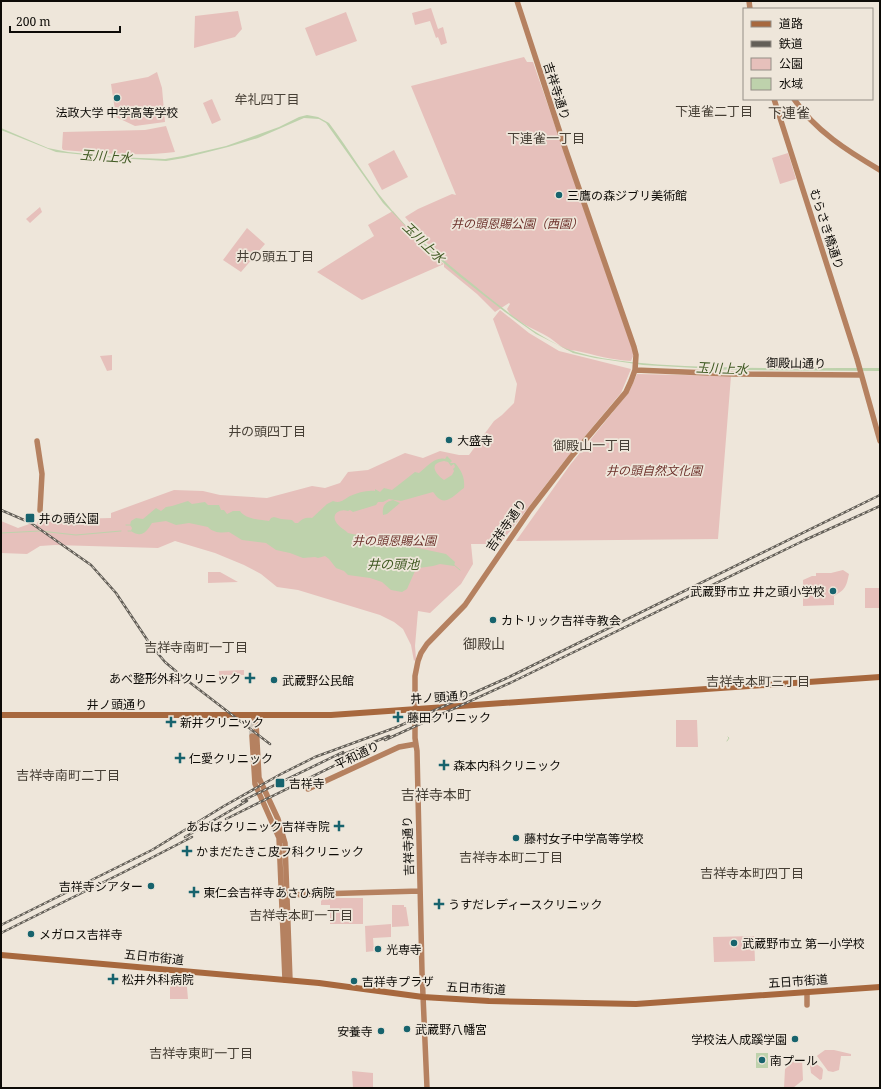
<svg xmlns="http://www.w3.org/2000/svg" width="881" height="1089" viewBox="0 0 881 1089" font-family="'Noto Serif','Noto Sans JP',serif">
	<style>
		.green { fill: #e6c0bb }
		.water { fill: #bed2ac; fill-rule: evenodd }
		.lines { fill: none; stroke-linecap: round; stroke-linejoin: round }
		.stream { stroke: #bed2ac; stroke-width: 1 }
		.secondary-tunnel { stroke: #ccc5ba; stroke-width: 5.5; stroke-dasharray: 5.5 3; stroke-linecap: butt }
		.secondary { stroke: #b58160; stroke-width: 5.5 }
		.primary { stroke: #a7683e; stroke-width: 6 }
		.rail-casing { stroke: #635f58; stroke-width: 2.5 }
		.rail { stroke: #eee6da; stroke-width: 1; stroke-dasharray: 3; stroke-linecap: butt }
		.poi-dot { fill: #17636d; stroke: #eee6da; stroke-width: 1.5 }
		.labels { text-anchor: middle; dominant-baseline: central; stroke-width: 3.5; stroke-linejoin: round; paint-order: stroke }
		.street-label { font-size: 12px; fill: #0d0b07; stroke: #eee6da }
		.poi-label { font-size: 12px; fill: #0d0b07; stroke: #eee6da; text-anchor: start }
		.park-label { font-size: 12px; font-style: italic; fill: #6c302a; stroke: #eee6da }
		.neighbourhood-label { font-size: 13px; fill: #463f35; stroke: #eee6da }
		.water-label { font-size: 13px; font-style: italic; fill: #3f5922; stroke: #eee6da }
		.quarter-label { font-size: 14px; fill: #463f35; stroke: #eee6da }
	</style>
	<rect width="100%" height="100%" fill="#eee6da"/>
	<path class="green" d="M431,8L438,29L443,27L447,43L441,45L438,37L436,38L430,21L415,25L412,13Z
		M238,11L242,29L235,37L194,48L195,16Z
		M346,12L357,41L316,56L305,28Z
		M524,57L527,62H533L634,354L631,361C612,360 595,355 577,351C574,350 570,351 567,350C561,347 556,342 550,338C537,330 513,322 507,309L510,304L509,303L495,312L477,294L444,267V264L362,300L317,272L374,236L368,225L393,211L425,249L444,264L445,258L427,243L405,217L418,209L452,194L456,195L411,86Z
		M157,72L162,88L165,122L135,126L116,117L111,84L148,77Z
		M212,99L221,120L212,124L203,103Z
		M166,126L175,152C138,157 101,153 63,150L62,148L63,132L145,130Z
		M394,150L408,177L382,190L368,164Z
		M788,153L796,179L780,184L772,158Z
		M40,207L42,212L30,223L26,219Z
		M247,228L265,244L241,272L223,260Z
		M500,310L529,333L559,351L631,369L621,393L565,460L500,544H471L473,564L461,584L430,613L418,611L415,646L416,659L414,661L411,645L403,629L394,622L380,615L298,590L277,587L261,574L244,565L215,553L175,541L158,548L55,545L40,546L27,554L1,553V521L18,528L32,523L36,525L40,518L47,514L73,519L111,518V513L174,490L203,491L220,495L267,498L312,486L325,488L340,483L348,472L368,470L405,453L423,458L440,451L459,455H469L494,421L502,415L514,403L517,384L493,319Z
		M112,355V370L107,371L100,356Z
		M637,374L731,376L718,539L516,541L570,465L629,392Z
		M843,570L849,574C846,587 846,589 834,596V605L803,606V580L812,576H816V573H831Z
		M208,572H220L238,582L208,583Z
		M865,588H880V608H865Z
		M244,670V675H219V671Z
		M676,720H697L698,747H676Z
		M324,898H363V924H330V905H321V901Z
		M392,905H404V907H406L409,926L392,927Z
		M391,924V937L373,938L374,951L366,952L365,926Z
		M754,936L755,961L714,962L713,937Z
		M170,974L186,976L188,999H170Z
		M825,1050H834L851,1054V1056H841L839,1070L833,1072L828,1071L817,1056L818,1055Z
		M802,1058L803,1080L793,1088H784L785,1069L792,1062Z
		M809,1059L822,1068L823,1070L822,1079L820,1080L811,1073Z
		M352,1071L373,1073V1088H353Z"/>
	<path class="water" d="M307,115L318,117L329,123C349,149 365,178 386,203C414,238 451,266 486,295C513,316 542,341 576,352C611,362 649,364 685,366C750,369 815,368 880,368V371L731,370L643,365L595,358L573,353L564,348L536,334L505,312L459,276L432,253L383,203L326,123L319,119L304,118L258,138L228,147L184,158L166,161L116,158L56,152L1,130V128L48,148L68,152L116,157L165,159L183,156L226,146L254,136L279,127L299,117Z
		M447,456L452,461L450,463H455C462,471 465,478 464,488C457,492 447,507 437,497C436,496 435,494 433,492L401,501L389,499L383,502H378L376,505C368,507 361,510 353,512L350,510L348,511C340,508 331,514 336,522C338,526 345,530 348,533L446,554L455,562L454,566L440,564L433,566L419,568L415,571L407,589L402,592L391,590L382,582L370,578L348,575L344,571L336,568L329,559L325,556L318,558L315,557L303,558L290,553L276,550L266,543L242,540L229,532C222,533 213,533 208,527L189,523L176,525L166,521L152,523C147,531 142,539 131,531L132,528L130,525L131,521L136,518L143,519L156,508L161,511L166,507L172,506L188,501L192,504L205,502L208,505H219L221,510H224L227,514L233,511H240C245,519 260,520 269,521L271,518L274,517L281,519L292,520L295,523H298C302,518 307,517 312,518L327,504L333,501C341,504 344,499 350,496C358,493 366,490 375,491V489L380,492L384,488L392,490L415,472L419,473C427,467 435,456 445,459ZM444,461L448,462L451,466L454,464L455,467L453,469L454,471L452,475L444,480C434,473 429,463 444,461Z
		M393,500L400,503L387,514L383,515C382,507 384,502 393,500Z
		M756,1053H768V1068H756Z"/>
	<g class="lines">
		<path class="stream" d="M126,525H130
			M128,531H131
			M1,533L40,531L76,535L121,531
			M454,565L460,570
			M727,741L729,738L728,737"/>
		<path class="secondary-tunnel" d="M251,722L252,736"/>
		<path class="secondary" d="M749,1L750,9
			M774,99L857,359L880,441
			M794,99C814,130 849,152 880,170
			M635,370L733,374L861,375
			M37,441L42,474L40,510
			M253,716L256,723L259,778L278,819L285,843L290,980
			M252,736L255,784L279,838L285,980
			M308,789L399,747L416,744
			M284,895L420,891
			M807,992V1005
			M427,1088L422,972L417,751L415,738V676L418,661L421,653L427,644L465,605L530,510L571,457L626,392L631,381L635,370L636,355L634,347L566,151L517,1"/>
		<path class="primary" d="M1,715H331L880,677
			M1,955L319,983L423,997L489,1001L636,1004L880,987"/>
		<g class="rail-casing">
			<path id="rail" d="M1,510L31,523L91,565L116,593L150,644L165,662L184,678L270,744
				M385,740L510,683L805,540L880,506
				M339,756L389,736
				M242,801L343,752
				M226,819L362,752
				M185,837L247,801
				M1,925L152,850L224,806L281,774L315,757L397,727L507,678L880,495
				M1,933L124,872L192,837"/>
		</g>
		<use href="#rail" class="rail"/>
	</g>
	<g class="poi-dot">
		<circle cx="117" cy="98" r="4"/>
		<circle cx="559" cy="195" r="4"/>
		<circle cx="449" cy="440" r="4"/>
		<rect x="25" y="513" width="10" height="10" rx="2"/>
		<circle cx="833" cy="591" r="4"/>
		<circle cx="493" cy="620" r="4"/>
		<path d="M248 672h4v4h4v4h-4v4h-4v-4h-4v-4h4z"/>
		<circle cx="274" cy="680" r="4"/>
		<path d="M396 711h4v4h4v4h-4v4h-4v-4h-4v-4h4z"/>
		<path d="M169 716h4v4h4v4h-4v4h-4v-4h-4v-4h4z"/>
		<path d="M178 752h4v4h4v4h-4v4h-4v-4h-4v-4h4z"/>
		<path d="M442 759h4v4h4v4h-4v4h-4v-4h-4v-4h4z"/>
		<rect x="275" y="778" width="10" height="10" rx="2"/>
		<path d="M337 820h4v4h4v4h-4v4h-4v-4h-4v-4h4z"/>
		<circle cx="516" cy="838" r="4"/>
		<path d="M185 845h4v4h4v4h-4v4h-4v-4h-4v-4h4z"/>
		<circle cx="151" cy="886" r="4"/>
		<path d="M192 886h4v4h4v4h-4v4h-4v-4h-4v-4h4z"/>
		<path d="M437 898h4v4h4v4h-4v4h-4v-4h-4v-4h4z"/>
		<circle cx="31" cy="934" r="4"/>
		<circle cx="734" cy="943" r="4"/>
		<circle cx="378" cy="949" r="4"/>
		<path d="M111 973h4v4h4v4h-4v4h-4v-4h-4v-4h4z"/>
		<circle cx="354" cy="981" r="4"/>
		<circle cx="407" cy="1029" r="4"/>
		<circle cx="381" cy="1031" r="4"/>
		<circle cx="795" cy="1039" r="4"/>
		<circle cx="762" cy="1060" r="4"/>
	</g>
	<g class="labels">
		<g class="street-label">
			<text transform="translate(557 91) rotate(72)">吉祥寺通り</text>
			<text transform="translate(827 229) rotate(72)">むらさき橋通り</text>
			<text transform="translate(796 363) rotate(1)">御殿山通り</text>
			<text transform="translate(506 525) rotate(-55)">吉祥寺通り</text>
			<text transform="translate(440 697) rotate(-4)">井ノ頭通り</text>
			<text x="117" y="704">井ノ頭通り</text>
			<text transform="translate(357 755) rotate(-26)">平和通り</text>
			<text transform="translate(408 846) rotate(-92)">吉祥寺通り</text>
			<text transform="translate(154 957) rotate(6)">五日市街道</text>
			<text transform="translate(798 981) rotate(-4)">五日市街道</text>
			<text transform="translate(476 988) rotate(3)">五日市街道</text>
		</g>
		<g class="poi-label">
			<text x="117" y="112" text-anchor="middle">法政大学 中学高等学校</text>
			<text x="567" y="195">三鷹の森ジブリ美術館</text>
			<text x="457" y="440">大盛寺</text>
			<text x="39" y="518">井の頭公園</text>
			<text x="825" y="591" text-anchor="end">武蔵野市立 井之頭小学校</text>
			<text x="501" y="620">カトリック吉祥寺教会</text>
			<text x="241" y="678" text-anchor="end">あべ整形外科クリニック</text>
			<text x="282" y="680">武蔵野公民館</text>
			<text x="407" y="717">藤田クリニック</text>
			<text x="180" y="722">新井クリニック</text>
			<text x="189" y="758">仁愛クリニック</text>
			<text x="453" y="765">森本内科クリニック</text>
			<text x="289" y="783">吉祥寺</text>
			<text x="330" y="826" text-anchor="end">あおばクリニック吉祥寺院</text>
			<text x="524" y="838">藤村女子中学高等学校</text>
			<text x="196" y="851">かまだたきこ皮フ科クリニック</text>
			<text x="143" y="886" text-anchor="end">吉祥寺シアター</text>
			<text x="203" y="892">東仁会吉祥寺あさひ病院</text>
			<text x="448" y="904">うすだレディースクリニック</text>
			<text x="39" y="934">メガロス吉祥寺</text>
			<text x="742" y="943">武蔵野市立 第一小学校</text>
			<text x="386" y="949">光専寺</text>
			<text x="122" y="979">松井外科病院</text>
			<text x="362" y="981">吉祥寺プラザ</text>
			<text x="415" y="1029">武蔵野八幡宮</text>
			<text x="373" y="1031" text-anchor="end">安養寺</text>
			<text x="787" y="1039" text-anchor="end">学校法人成蹊学園</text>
			<text x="770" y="1060">南プール</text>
		</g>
		<g class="park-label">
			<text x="517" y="223">井の頭恩賜公園（西園）</text>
			<text x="654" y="470">井の頭自然文化園</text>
			<text x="394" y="540">井の頭恩賜公園</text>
		</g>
		<g class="neighbourhood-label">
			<text x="267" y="99">牟礼四丁目</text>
			<text x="714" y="111">下連雀二丁目</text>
			<text x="546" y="138">下連雀一丁目</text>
			<text x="275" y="256">井の頭五丁目</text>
			<text x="267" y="431">井の頭四丁目</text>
			<text x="592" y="445">御殿山一丁目</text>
			<text x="196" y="647">吉祥寺南町一丁目</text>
			<text x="758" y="681">吉祥寺本町三丁目</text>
			<text x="68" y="775">吉祥寺南町二丁目</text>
			<text x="511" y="857">吉祥寺本町二丁目</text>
			<text x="752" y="873">吉祥寺本町四丁目</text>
			<text x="301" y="915">吉祥寺本町一丁目</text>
			<text x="201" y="1053">吉祥寺東町一丁目</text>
		</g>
		<g class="water-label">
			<text transform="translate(106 156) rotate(4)">玉川上水</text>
			<text transform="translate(424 242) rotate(44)">玉川上水</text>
			<text transform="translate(722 368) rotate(2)">玉川上水</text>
			<text x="393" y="564">井の頭池</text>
		</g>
		<g class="quarter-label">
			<text x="789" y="112">下連雀</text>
			<text x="484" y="643">御殿山</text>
			<text x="436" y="794">吉祥寺本町</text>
		</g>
	</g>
	<rect width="881" height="1089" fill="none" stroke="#0d0b07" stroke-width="4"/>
	<rect x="743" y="8" width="130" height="92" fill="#eee6da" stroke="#948e86"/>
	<rect x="751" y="21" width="20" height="6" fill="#a7683e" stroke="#948e86"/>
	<text x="779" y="28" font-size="12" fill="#0d0b07">道路</text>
	<rect x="751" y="41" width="20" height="6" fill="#635f58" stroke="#948e86"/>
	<text x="779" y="48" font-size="12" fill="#0d0b07">鉄道</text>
	<rect x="751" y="58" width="20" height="12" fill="#e6c0bb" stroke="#948e86"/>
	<text x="779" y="68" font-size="12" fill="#0d0b07">公園</text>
	<rect x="751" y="78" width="20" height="12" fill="#bed2ac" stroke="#948e86"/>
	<text x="779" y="88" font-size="12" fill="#0d0b07">水域</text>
	<path d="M10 26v6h110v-6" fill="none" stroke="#0d0b07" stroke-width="2"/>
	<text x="16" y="26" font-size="12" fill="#0d0b07" stroke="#eee6da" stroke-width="3" paint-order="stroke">200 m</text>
</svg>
